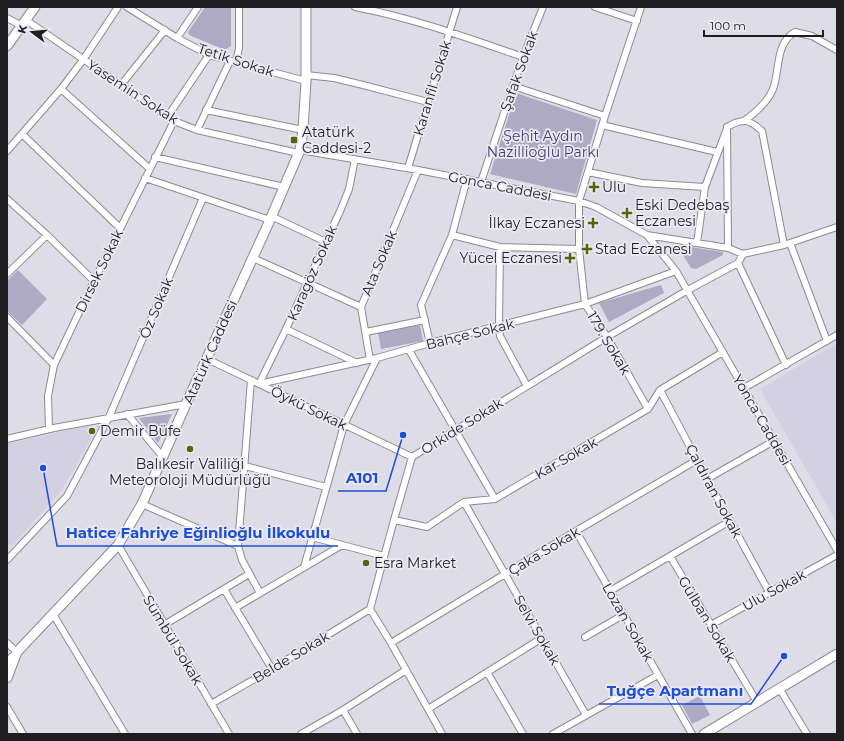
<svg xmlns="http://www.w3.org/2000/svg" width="844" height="741" viewBox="0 0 844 741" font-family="Montserrat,sans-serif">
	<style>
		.built { fill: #d2d0e1 }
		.green { fill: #aeaac3 }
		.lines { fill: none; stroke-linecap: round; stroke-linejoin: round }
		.minor-casing { stroke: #8b8a93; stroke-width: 8 }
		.secondary-casing { stroke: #8b8a93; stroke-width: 11 }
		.minor { stroke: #fff; stroke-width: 6 }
		.secondary { stroke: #fff; stroke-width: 9 }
		.poi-dot { fill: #55650d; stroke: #ebeaf4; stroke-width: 1.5 }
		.labels { text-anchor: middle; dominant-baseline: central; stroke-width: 3.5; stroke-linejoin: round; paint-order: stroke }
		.street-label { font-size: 14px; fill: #1e1e21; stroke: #ebeaf4 }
		.poi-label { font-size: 14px; fill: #1e1e21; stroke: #ebeaf4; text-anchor: start }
		.park-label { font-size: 14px; fill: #453d67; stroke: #ebeaf4 }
		.leader { fill: none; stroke: #1d4ed8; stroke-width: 1.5 }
		.callout-dot { fill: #1d4ed8; stroke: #ebeaf4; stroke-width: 1.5 }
		.callout-label { font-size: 15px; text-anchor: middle; font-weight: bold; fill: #1d4ed8; stroke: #ebeaf4; stroke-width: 3.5; stroke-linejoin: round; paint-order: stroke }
	</style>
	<rect width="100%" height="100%" fill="#dedde7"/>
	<path class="built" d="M837,343V523L760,389Z
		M87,426L91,439L62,490L13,545H7V444Z"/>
	<path class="green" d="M205,7H231V46L225,50L189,35L188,32Z
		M516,93L597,120L576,194L490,174Z
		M678,245L723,252V255L696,269L691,268L678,247Z
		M18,270L47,299L22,325L7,311V281Z
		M661,285L664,293L609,322L599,303Z
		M420,325L423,341L381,349L378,333Z
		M172,414L158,443L139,418Z
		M700,696L710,715L692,724L682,705Z"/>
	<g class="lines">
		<g class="minor-casing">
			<path id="minor" d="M127,7L177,38L209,55L306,81
				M355,7C413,18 468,38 523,57
				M595,7L637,21
				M641,7L605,116L579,201V249L585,304L607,337L648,409
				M7,18L22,26
				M26,20L121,85L174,121L197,130L298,153
				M177,38L198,7
				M236,63L239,48V7
				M306,75L334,78L363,85L428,102
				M121,85L165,30
				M513,86L605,116
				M61,89L150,169
				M206,110L303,130
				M168,116L209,55
				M744,121C755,113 768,102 773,89C780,71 775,43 795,32L812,36L837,50
				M602,125L717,152
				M727,127C743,118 749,119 762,131L784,245
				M727,127L728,248
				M197,130L230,61
				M22,134L120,228
				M300,150L418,170L579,201L596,207L647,235L676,271L837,550
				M7,151L61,89L83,60L118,7
				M155,157L284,187
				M408,168L457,7
				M588,172L642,183L705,187
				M145,178L270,220
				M481,182L513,86L523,57L543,7
				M7,199L47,235L94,281
				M271,216L326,242
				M452,235L500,247L579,249
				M647,235L728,248L743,254
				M697,243L705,187L726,131
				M790,243L827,341
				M500,247L499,326L500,336L527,386
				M253,258L361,307
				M738,263L786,365
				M7,274L47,235
				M7,317L54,365
				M286,329L357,363
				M366,332L425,320
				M430,343L421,305L452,235L467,179
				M409,350L495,499
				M207,359L412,457
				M370,360L361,307L418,170
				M251,380L238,546L242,560L260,593
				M259,384L377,358L430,343L585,304L676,271
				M259,384L286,329L341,209L349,189L355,159
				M744,388L837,335
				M660,390L707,479L769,592
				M127,414L163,457
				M49,429L48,396L54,365L94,281L174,121
				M7,439L54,428L186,404
				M245,466L326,487
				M707,479L774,441
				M464,502L505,574L586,715
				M142,504L238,546
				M394,520L427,527L464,502L495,499L648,409L660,390L723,352
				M576,531L692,734
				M312,537L384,556
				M118,545L229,734
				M670,556L757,702
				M7,560L67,496L109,417L203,198
				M304,567L344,425L377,358
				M224,589L272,669
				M610,591L730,521
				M235,608L342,545
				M53,614L125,734
				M164,625L249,574
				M711,625L837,555
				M585,637L623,615
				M7,643L17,652L7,661
				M391,643L576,531L697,460
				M487,672L523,734
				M779,688L807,734
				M211,704L272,669L370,609
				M7,707L23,734
				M428,709L542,638
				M343,710L357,734
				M301,734L343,710L406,670
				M442,734L391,643L370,609L394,520L412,457L607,337L688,290L738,263L743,254L784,245L837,227
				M553,734L658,675"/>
		</g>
		<g class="secondary-casing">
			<path id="secondary" d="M7,46L35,7
				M7,678L17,652L118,545L142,504L186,404L270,220L300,150L303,130L306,81V7
				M704,734L837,654"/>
		</g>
		<use href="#minor" class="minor"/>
		<use href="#secondary" class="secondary"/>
	</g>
	<g class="poi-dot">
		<rect x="290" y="136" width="8" height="8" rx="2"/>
		<path d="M592 181h4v4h4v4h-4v4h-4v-4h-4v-4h4z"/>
		<path d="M625 207h4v4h4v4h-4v4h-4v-4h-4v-4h4z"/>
		<path d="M591 217h4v4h4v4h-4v4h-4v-4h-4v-4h4z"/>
		<path d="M585 243h4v4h4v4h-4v4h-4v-4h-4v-4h4z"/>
		<path d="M568 252h4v4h4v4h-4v4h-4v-4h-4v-4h4z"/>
		<circle cx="92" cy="431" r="4"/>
		<circle cx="190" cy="449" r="4"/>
		<circle cx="366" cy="563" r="4"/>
	</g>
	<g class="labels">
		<g class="street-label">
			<text transform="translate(236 60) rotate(18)">Tetik Sokak</text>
			<text transform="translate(519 71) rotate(-70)">Şafak Sokak</text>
			<text transform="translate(432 88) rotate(-73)">Karanfil Sokak</text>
			<text transform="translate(133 92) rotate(33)">Yasemin Sokak</text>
			<text transform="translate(500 186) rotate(11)">Gonca Caddesi</text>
			<text transform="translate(379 263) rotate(-67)">Ata Sokak</text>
			<text transform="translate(99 271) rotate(-64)">Dirsek Sokak</text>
			<text transform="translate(312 273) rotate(-66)">Karagöz Sokak</text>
			<text transform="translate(156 308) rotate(-67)">Öz Sokak</text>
			<text transform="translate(470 334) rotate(-14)">Bahçe Sokak</text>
			<text transform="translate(609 343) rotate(59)">179. Sokak</text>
			<text transform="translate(210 352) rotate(-66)">Atatürk Caddesi</text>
			<text transform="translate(309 408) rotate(26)">Öykü Sokak</text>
			<text transform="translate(762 420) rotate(60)">Yonca Caddesi</text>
			<text transform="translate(462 426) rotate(-32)">Orkide Sokak</text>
			<text transform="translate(566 458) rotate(-30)">Kar Sokak</text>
			<text transform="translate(714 491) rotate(62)">Çaldıran Sokak</text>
			<text transform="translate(544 551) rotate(-31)">Çaka Sokak</text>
			<text transform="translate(774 590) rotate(-29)">Ulu Sokak</text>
			<text transform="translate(707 619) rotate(59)">Gülban Sokak</text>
			<text transform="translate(628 622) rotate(60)">Lozan Sokak</text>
			<text transform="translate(537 630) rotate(60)">Selvi Sokak</text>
			<text transform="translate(173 640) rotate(59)">Sümbül Sokak</text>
			<text transform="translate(291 657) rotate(-31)">Belde Sokak</text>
		</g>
		<g class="poi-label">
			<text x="302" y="132">Atatürk<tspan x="302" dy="16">Caddesi-2</tspan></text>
			<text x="602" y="187">Ulu</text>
			<text x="635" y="205">Eski Dedebaş<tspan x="635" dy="16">Eczanesi</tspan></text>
			<text x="585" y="223" text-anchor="end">İlkay Eczanesi</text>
			<text x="595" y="249">Stad Eczanesi</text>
			<text x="562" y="258" text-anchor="end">Yücel Eczanesi</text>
			<text x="100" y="431">Demir Büfe</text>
			<text x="190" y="464" text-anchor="middle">Balıkesir Valiliği<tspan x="190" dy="16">Meteoroloji Müdürlüğü</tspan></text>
			<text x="374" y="563">Esra Market</text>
		</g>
		<g class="park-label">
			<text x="543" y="136">Şehit Aydın<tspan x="543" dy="16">Nazillioğlu Parkı</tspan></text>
		</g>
	</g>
	<path class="leader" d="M403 435L386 491H338M43 468L57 546H338M784 656L751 704H599"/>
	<g class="callout-dot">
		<circle cx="403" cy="435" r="4"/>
		<circle cx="43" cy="468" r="4"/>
		<circle cx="784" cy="656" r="4"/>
	</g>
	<g class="callout-label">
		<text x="362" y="483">A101</text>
		<text x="198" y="538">Hatice Fahriye Eğinlioğlu İlkokulu</text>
		<text x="675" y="696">Tuğçe Apartmanı</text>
	</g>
	<rect width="844" height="741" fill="none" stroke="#1e1e21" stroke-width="16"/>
	<g transform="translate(32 32) rotate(286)" stroke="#ebeaf4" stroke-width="3" paint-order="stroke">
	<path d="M0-3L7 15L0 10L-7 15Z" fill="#1e1e21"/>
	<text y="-6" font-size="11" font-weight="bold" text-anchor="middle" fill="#1e1e21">K</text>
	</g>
	<path d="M704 30v6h119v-6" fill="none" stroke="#1e1e21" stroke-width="2"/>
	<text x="710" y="30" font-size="12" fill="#1e1e21" stroke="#ebeaf4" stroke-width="3" paint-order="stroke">100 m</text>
</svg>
